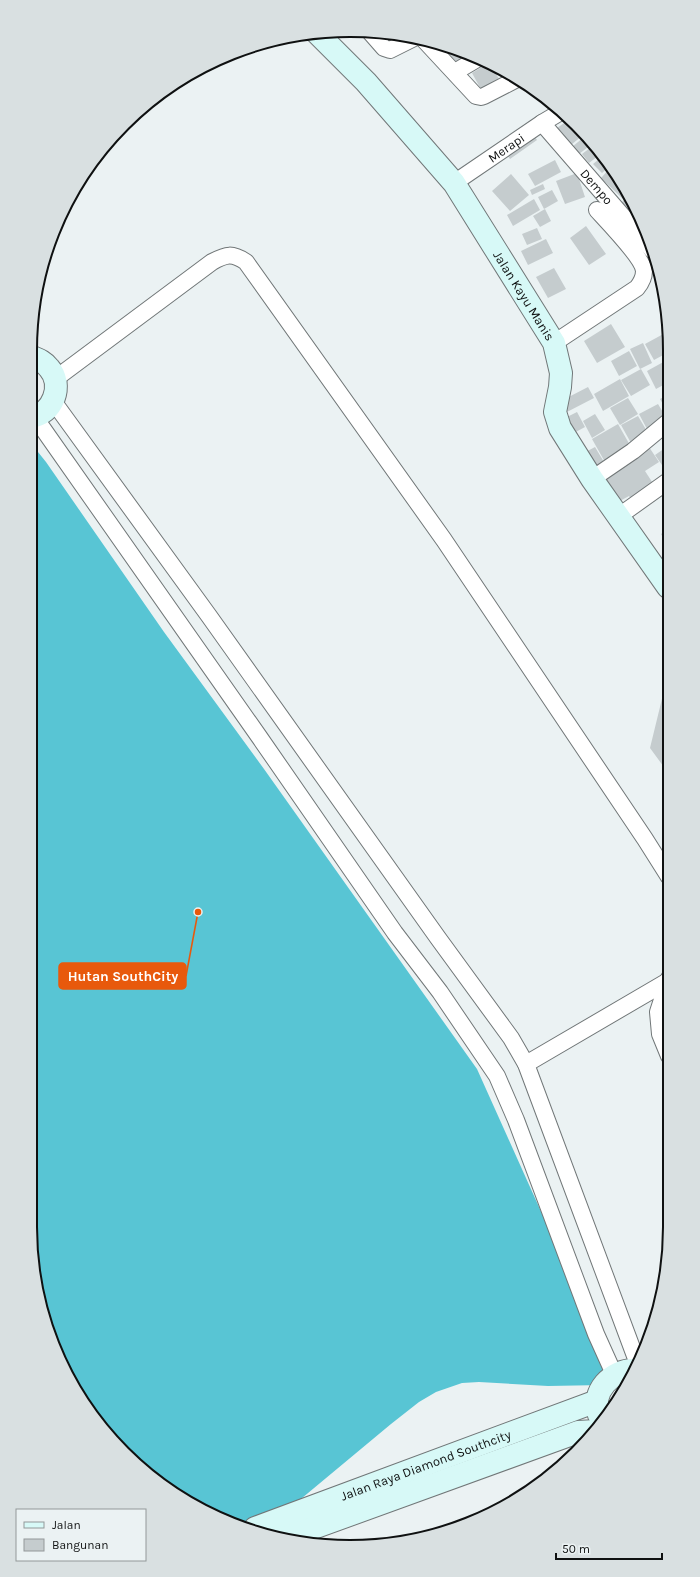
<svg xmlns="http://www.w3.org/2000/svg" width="700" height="1577" viewBox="0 0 700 1577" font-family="Karla,sans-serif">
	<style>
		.forest { fill: #58c5d4 }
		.building { fill: #c5ccce }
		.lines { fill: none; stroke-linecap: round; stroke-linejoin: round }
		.street-casing { stroke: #717778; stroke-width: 18 }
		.secondary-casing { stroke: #717778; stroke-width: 24 }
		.street { stroke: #fff; stroke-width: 16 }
		.secondary { stroke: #d7f9f7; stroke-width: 22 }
		.labels { text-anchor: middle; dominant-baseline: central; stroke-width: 4; stroke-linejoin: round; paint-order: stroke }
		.street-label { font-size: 13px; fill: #0f1111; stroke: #ebf2f3 }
		.rim { fill: none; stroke: #0f1111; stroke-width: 2 }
		.leader { fill: none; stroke: #e8590c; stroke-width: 1.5 }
		.callout-dot { fill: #e8590c; stroke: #ebf2f3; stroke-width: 1.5 }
		.callout { fill: #e8590c; stroke: #e8590c; stroke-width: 1.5 }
		.callout-label { font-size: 14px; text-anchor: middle; font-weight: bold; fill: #fff }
	</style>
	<rect width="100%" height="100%" fill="#ebf2f3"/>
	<path class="forest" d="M30,442L46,462L164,632L264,769L477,1069L614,1374L603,1385L548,1386L479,1382L462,1383L436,1392L419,1402L391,1424L272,1523L255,1528L190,1504L109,1438L73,1387L47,1330L30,1227Z"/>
	<path class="building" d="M382,32L392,33L405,36L390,48L379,35Z
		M452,47L472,56L456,69L444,54Z
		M487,64L491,66L501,82L483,93L472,73Z
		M567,121L583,135L571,145L557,128Z
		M532,133L537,140L510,159L505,152Z
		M584,137L592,144L579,154L572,147Z
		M594,145L602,153L589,163L582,154Z
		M604,155L610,166L602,173L593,164Z
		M555,160L561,172L535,186L528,174Z
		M611,167L627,195L623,199L601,178Z
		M577,173L585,197L565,204L556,181Z
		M511,174L529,195L510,211L492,191Z
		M543,184L545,189L532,195L530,190Z
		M552,190L558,201L544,209L538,197Z
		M628,196L645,226L643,227L621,203Z
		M534,199L540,210L513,226L507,215Z
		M545,209L551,221L540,227L533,216Z
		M586,226L606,254L589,265L570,238Z
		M537,228L542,239L527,245L522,234Z
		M546,239L553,253L528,265L521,251Z
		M554,268L566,289L548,298L536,277Z
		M611,324L625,347L597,363L584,341Z
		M667,332V353L654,360L645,344Z
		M643,343L652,363L640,369L630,349Z
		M629,351L637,366L619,376L611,361Z
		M667,360V383L656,389L647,371Z
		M641,369L650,385L631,396L621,380Z
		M620,379L629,396L603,411L594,394Z
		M588,387L594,398L565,413L559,402Z
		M667,395L668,413L660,399Z
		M628,398L638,414L620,425L610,408Z
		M658,404L667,419L647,429L639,414Z
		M577,412L585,427L572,434L563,419Z
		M595,414L605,430L592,438L583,421Z
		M638,416L648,433L631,443L621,425Z
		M618,424L631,447L605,462L592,439Z
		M668,446V461L662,465L655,455Z
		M595,447L607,467L592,476L580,455Z
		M649,447L659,462L645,471L656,488L634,503L629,496L618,502L600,475Z
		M668,529V546L661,534Z
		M668,674L669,774L650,748Z"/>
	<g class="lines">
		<g class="street-casing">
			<g id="street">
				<path d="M370,32L384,48L390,50L414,38"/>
				<path d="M424,40L476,96L481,97L484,96L517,79"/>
				<path d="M455,72L477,59"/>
				<path id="s1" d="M542,123L652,250"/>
				<path id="s2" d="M454,183L542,123L559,113"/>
				<path d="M554,343L637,288C641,283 644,278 644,271C643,258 607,221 597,210"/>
				<path d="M55,379L212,262C227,254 232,253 246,262L444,540L645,839L669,877"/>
				<path d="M53,401L209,616L438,938L511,1038L526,1064L638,1364"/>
				<path d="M34,416L260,738L395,933L440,992L497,1076L516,1120L596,1334L614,1374"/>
				<path d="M592,479L633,451L668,422"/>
				<path d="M619,516L668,481"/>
				<path d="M669,978L658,1012L660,1034L669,1056"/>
				<path d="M526,1064L668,981"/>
			</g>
		</g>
		<g class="secondary-casing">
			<g id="secondary">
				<path id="s3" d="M317,33L366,82L454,183L554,343L561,373L560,387L555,412L560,428L592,479L668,587"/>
				<path d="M30,417C53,415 64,385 49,368C44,361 37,359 30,356"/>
				<path d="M599,1415C590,1392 612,1369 635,1370"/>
				<path id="s4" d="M255,1528L597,1401"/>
				<path d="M283,1539L578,1432L596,1431"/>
			</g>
		</g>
		<use href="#street" class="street"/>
		<use href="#secondary" class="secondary"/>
	</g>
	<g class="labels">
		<g class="street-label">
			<text stroke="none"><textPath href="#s2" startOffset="63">Merapi</textPath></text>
			<text stroke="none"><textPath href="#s1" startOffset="84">Dempo</textPath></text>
			<text stroke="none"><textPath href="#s3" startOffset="336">Jalan Kayu Manis</textPath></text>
			<text stroke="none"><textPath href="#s4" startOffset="182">Jalan Raya Diamond Southcity</textPath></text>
		</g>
	</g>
	<path d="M0 0H700V1577H0ZM350 37H350A313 313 0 0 1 663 350V1227A313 313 0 0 1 350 1540H350A313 313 0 0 1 37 1227V350A313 313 0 0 1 350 37Z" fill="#d9e0e1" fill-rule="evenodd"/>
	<path class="rim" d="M350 37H350A313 313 0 0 1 663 350V1227A313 313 0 0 1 350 1540H350A313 313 0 0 1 37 1227V350A313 313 0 0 1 350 37Z"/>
	<path class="leader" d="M198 912L186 976"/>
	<circle class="callout-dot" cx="198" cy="912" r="4"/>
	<rect class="callout" x="59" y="963" width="127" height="26" rx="4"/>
	<g class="callout-label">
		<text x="123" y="981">Hutan SouthCity</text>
	</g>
	<rect x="16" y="1509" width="130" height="52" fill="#ebf2f3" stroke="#939899"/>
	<rect x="24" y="1522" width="20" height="6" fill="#d7f9f7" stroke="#939899"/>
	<text x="52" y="1529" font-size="12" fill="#0f1111">Jalan</text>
	<rect x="24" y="1539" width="20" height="12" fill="#c5ccce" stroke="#939899"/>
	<text x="52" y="1549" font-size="12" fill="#0f1111">Bangunan</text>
	<path d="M556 1553v6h106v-6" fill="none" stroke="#0f1111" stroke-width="2"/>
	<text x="562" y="1553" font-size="12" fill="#0f1111" stroke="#ebf2f3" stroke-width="3" paint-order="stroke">50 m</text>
</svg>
